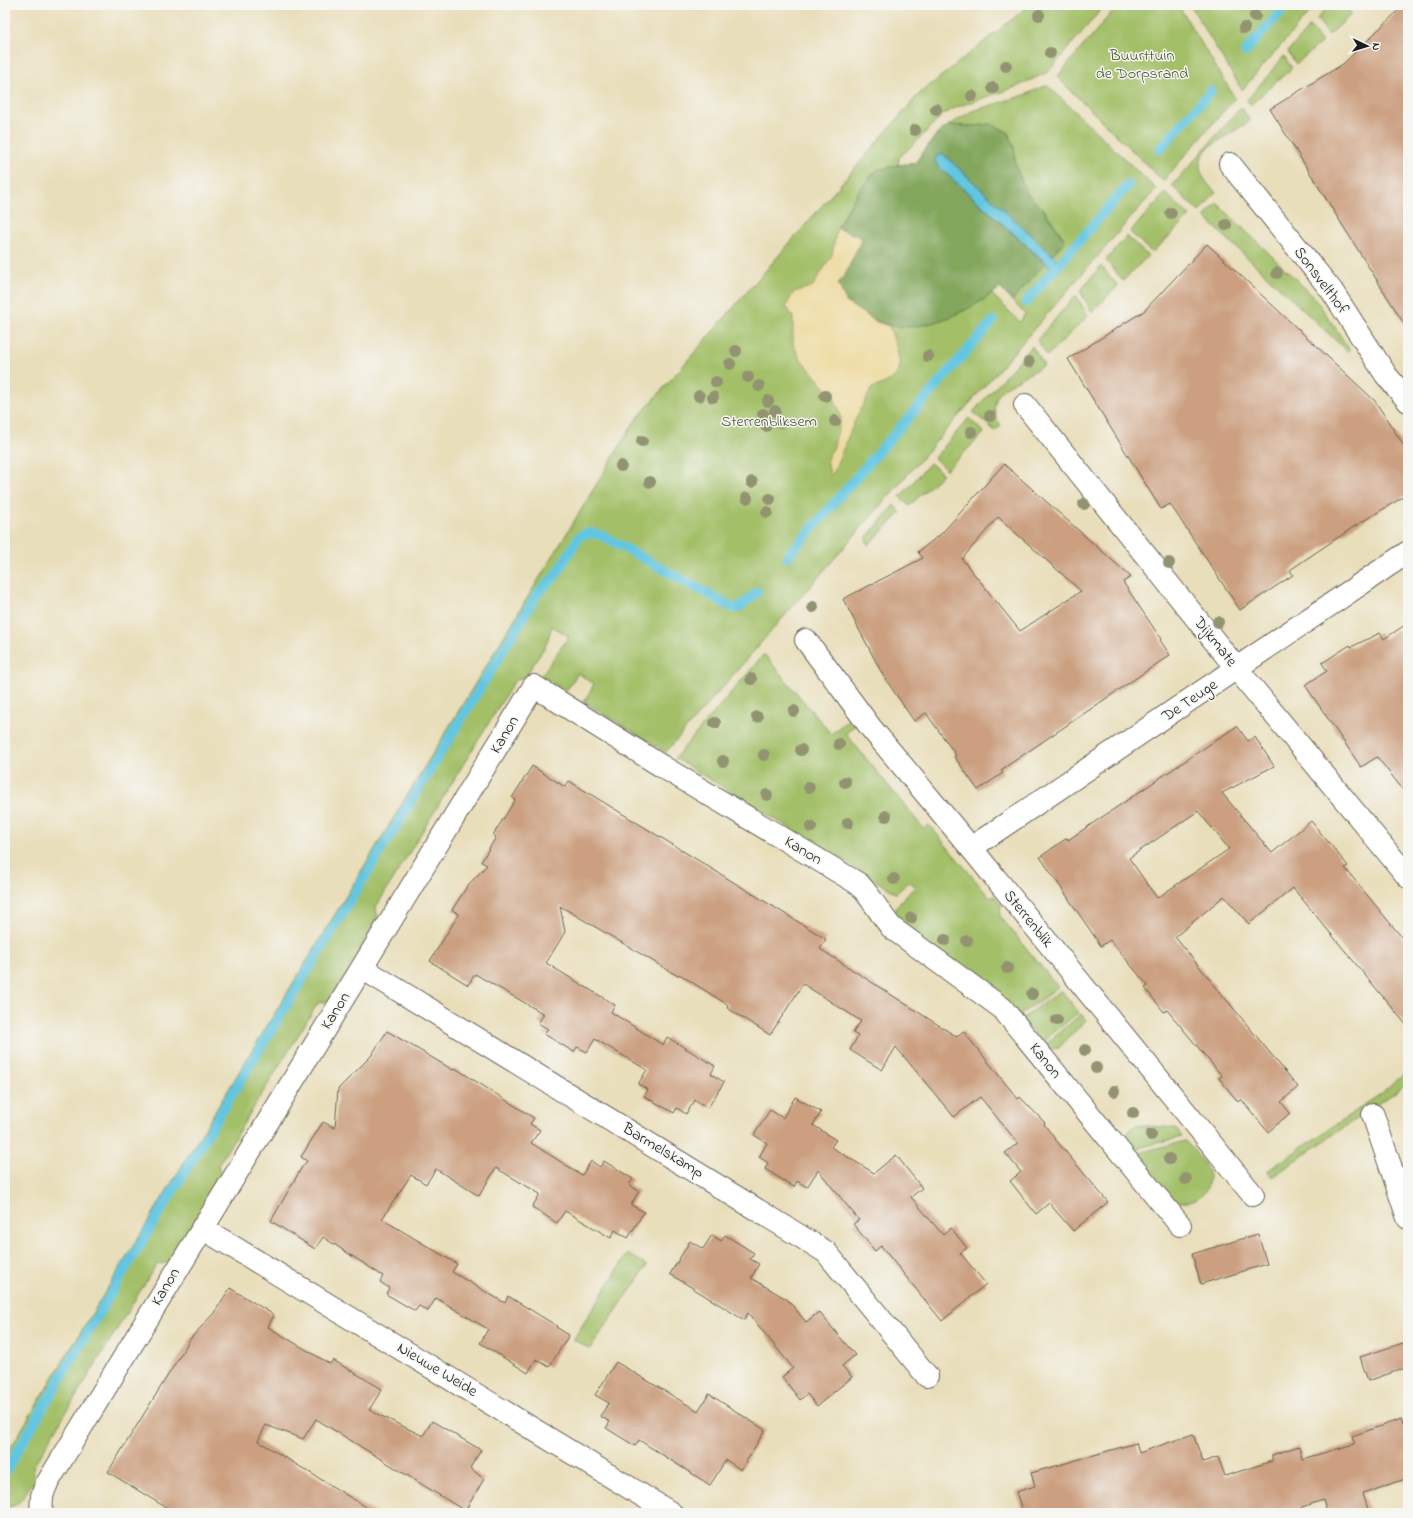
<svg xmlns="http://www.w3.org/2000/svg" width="1413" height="1518" viewBox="0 0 1413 1518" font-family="'Indie Flower',sans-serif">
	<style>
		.green { fill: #a3c067; stroke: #606e42 }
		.forest { fill: #82a65c; stroke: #4f613c }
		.sand { fill: #eeda9e; stroke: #857b5d }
		.water { fill: #63c6e0; stroke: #40717e }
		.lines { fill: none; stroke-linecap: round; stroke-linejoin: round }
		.stream { stroke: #63c6e0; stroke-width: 10 }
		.building { fill: #cb9f7f; fill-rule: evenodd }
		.minor-casing { stroke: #646053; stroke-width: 24 }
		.minor { stroke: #fff; stroke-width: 22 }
		.tree { fill: #929371 }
		.labels { text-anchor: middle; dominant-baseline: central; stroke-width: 3; stroke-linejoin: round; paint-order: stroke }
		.park-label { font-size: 16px; fill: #4b5536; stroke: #f6f6f2 }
		.street-label { font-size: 16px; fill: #1c1c1c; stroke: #f6f6f2 }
	</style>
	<rect width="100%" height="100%" fill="#f6f6f2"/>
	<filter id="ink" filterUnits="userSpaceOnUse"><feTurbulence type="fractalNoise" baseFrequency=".025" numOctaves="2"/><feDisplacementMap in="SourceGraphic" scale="8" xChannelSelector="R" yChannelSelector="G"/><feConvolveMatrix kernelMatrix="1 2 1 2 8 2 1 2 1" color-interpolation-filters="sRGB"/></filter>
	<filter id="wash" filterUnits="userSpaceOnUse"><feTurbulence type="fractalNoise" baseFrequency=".012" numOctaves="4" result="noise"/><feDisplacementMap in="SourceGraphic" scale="16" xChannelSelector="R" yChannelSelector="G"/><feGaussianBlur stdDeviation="0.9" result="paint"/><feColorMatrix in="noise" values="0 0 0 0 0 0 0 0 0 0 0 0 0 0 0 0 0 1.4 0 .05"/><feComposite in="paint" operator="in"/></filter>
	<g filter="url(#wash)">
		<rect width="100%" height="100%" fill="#e9deba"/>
		<path class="green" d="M1030,5H1105L1048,72L1016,87L957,107L944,114L899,158L898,165L877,170L859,190L837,228L950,318L992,294L1020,322L1025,314L1012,301L1045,263L1054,270L1060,263L1052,255L1065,240L1044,210L1027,193L1016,168L1014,147L991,124L974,126L949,125L972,111L1025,95L1044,86L1047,85L1156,189L666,752L584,702L594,684L578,673L566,691L541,676L569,636L552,626L546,645L525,677L515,680L376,907L378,921L330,1000L318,1003L218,1165L221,1179L169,1262L156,1265L33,1467L35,1482C25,1488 22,1510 5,1506V1457L635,421L919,94Z
			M1118,5H1178L1235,98L1163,181L1057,77Z
			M1190,5H1316L1242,90Z
			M1329,5H1344L1352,14L1329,35L1317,19Z
			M1310,26L1322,42L1296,64L1288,52Z
			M1284,56L1292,68L1250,105L1247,100Z
			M1241,107L1250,121L1209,147C1193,164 1201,179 1216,192L1199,212L1172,186Z
			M1165,193L1190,216L1152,253L1130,232Z
			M1217,203L1315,298L1350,350L1348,352L1204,217Z
			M1127,236L1148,256L1123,281L1106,260Z
			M1101,266L1118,286L1092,312L1080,291Z
			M1076,295L1088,316L1047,356L1037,340Z
			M1032,346L1044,365L1004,388C993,399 991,413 1001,425L995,431L973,412Z
			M969,418L984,433L946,470L934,458Z
			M930,463L943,474L909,506L900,497Z
			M894,505L901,513L868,545L866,538Z
			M764,654L831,734L850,718L855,725L846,734L924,829L929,825L990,898L993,895L1001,904L1000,916L1058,987L1019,1016L904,925L894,916C895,903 907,895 915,887L910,881L896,893L675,758Z
			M1061,990L1079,1012L1041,1043L1022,1019Z
			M1081,1014L1086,1020L1059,1048L1047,1049L1044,1046Z
			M1408,1071V1081L1394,1093L1272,1177L1267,1171L1382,1093Z
			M1136,1125L1175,1128L1182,1137L1130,1150L1120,1139Z
			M1185,1141C1192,1149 1204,1160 1208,1171C1214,1194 1191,1209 1171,1199L1133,1154Z
			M628,1253L647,1266L590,1349L573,1340Z"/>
		<path class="forest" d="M991,124L1008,132L1014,147L1016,168L1027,193L1044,210L1065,241L1052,255L943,154L937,156L938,166L1045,263L1012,301L1000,288C972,310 924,334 888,325C879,323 871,318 863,313C858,310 852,307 848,303C844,299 841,290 838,284L846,273L862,238L837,228L859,190L877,170L898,165L915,163L936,135L949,125L974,126Z"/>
		<path class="sand" d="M837,228L862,238L846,273L838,284L847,303L877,322L889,326C892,335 903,363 898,372C893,381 881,385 872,388L856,418L833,473L830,476L827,458L833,449L841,419L839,410L834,398L799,357L793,344V317L786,306L794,292L813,286L832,255Z"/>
		<path class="water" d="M943,154L1061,263L1054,270L938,166L935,160L937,156Z"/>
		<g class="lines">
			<path class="stream" d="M1245,52L1287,5
				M1160,149L1211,91
				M1026,302L1128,185
				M787,557L993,321
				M5,1472L123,1273L538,593L556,575L579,537C589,530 595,534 605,537L733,608L740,607L757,592"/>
		</g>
		<g id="blocks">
			<path class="building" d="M1404,5H1408V330L1270,109L1343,64Z
				M1207,244L1375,401L1408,452V494L1355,526L1290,570L1293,575L1240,610L1170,504L1161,509L1068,359L1144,311Z
				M1004,464L1131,577L1123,582L1161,639L1160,640L1170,655L1001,770L1003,773L978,790L954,756L956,755L926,713L914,721L884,677L843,599L923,558L918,552L942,533ZM998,517L1081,591L1020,631L962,559Z
				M1408,623V796L1377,757L1361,767L1305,685L1327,671L1322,663L1350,645L1351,647L1380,633L1384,639Z
				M1237,726L1248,741L1255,737L1274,766L1222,793L1272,853L1311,821L1348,866L1345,868L1408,945V1027L1293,888L1249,924L1224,896L1175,937L1298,1087L1281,1102L1290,1113L1268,1132L1241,1099L1238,1102L1219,1078L1222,1076L1167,1010L1164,1012L1152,997L1145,988L1148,986L1110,940L1101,946L1040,857L1067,838L1068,840ZM1198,811L1229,849L1157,898L1129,858Z
				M532,766L565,787L569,781L826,939L820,949L957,1037L963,1031L1018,1099L1020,1097L1045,1123L1044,1124L1055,1139L1108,1202L1073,1231L1049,1203L1036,1214L1010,1181L1021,1172L1005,1153L1018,1143L980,1097L954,1117L896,1047L882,1070L850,1050L858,1036L853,1033L861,1021L803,984L770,1035L727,1008L728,1005L679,974L678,976L560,906L565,932L546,963L615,1005L611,1012L663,1045L667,1037L715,1066L711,1074L724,1082L708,1108L695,1100L686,1114L677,1108L674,1113L644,1096L648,1090L638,1084L647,1070L595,1039L587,1052L577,1047L574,1052L544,1034L548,1029L538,1023L544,1014L475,974L468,985L430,961L459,914L452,910L468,885L487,865L481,862L496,837L493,835L515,800L512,798Z
				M387,1031L453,1070L455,1068L534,1118L530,1124L540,1130L531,1143L582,1175L591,1161L600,1167L604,1161L633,1179L629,1185L639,1191L631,1205L644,1212L628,1238L615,1230L611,1238L565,1211L557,1223L532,1207L540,1194L496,1168L479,1196L436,1169L426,1184L411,1175L382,1219L457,1264L452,1272L505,1303L508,1296L557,1326L556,1327L569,1335L549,1367L536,1359L528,1373L480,1343L488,1329L436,1298L428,1311L419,1306L415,1311L386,1294L389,1288L380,1282L383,1276L323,1237L315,1249L271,1221L302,1167L307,1161L301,1157L323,1122L335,1128L338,1089L371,1056Z
				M795,1097L821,1112L813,1125L836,1140L831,1147L874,1173L896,1155L922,1188L911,1197L943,1235L951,1228L967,1248L960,1253L986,1284L942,1321L881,1246L875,1251L853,1224L859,1220L818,1170L807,1187L797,1181L794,1187L765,1169L768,1163L759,1157L767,1143L754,1135L770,1110L783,1118Z
				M1258,1234L1267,1264L1201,1284L1192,1254Z
				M712,1235L721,1241L725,1235L754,1253L750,1259L759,1264L751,1278L788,1300L806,1322L819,1312L855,1355L842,1366L852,1377L817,1406L807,1394L800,1400L782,1377L793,1368L748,1313L744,1320L670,1274L690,1241L703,1249Z
				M230,1288L274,1315L268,1327L330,1364L333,1360L382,1389L369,1410L423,1436L432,1421L481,1450L470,1468L484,1479L465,1511L316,1419L303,1439L266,1425L258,1441L376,1513H175L108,1472L191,1338L214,1313Z
				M1403,1343L1408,1358V1367L1368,1381L1360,1357Z
				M616,1362L698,1411L709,1394L765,1430L741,1470L726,1460L710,1485L639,1440L635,1446L606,1428L610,1422L600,1416L609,1403L595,1395Z
				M1401,1419L1403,1424L1408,1423V1478L1363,1494L1368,1509L1354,1513H1327L1323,1500L1286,1513H1023L1016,1492L1035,1486L1031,1473L1136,1443L1139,1453L1193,1434L1203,1462L1218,1457L1225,1476L1272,1461V1455L1299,1446L1302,1459L1355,1444L1352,1436Z"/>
		</g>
	</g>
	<g filter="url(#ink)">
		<use href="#blocks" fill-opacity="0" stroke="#646053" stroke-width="1"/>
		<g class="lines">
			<g class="minor-casing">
				<path id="minor" d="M1230,164L1332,291L1386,375L1408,401
					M1025,405L1237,669L1408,877
					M806,640L871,728L971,848L1253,1195
					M971,848L1408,552
					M362,968L826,1252L927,1376
					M1373,1115L1408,1218
					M202,1228L671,1513
					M41,1513L42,1496L46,1485L534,686L663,767L859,884C872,898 880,914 892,928L1002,1008L1180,1225"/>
			</g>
			<use href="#minor" class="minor"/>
		</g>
		<g class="tree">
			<circle cx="1039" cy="15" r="6"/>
			<circle cx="1255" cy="16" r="6"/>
			<circle cx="1244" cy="28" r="6"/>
			<circle cx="1050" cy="53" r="6"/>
			<circle cx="1006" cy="66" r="6"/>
			<circle cx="993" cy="88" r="6"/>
			<circle cx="972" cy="96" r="6"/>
			<circle cx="936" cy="109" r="6"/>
			<circle cx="915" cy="130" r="6"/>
			<circle cx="1171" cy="213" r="6"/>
			<circle cx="1226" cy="225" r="6"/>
			<circle cx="1277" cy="273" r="6"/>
			<circle cx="736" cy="351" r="6"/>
			<circle cx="928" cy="356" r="6"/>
			<circle cx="1029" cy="362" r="6"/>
			<circle cx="730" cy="364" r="6"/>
			<circle cx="748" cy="377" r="6"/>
			<circle cx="716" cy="382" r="6"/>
			<circle cx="759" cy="386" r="6"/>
			<circle cx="699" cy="396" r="6"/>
			<circle cx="825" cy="396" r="6"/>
			<circle cx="713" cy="397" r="6"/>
			<circle cx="768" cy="401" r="6"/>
			<circle cx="775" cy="411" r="6"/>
			<circle cx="763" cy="414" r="6"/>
			<circle cx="990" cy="416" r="6"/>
			<circle cx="835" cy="421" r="6"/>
			<circle cx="780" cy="422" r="6"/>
			<circle cx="766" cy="426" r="6"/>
			<circle cx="971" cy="432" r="6"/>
			<circle cx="642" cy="441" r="6"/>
			<circle cx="621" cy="466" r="6"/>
			<circle cx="650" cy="482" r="6"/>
			<circle cx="752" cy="482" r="6"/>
			<circle cx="747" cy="498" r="6"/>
			<circle cx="770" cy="499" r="6"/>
			<circle cx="1084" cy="504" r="6"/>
			<circle cx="767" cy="512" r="6"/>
			<circle cx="1169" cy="563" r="6"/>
			<circle cx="813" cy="607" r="6"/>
			<circle cx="1218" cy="622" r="6"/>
			<circle cx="751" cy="679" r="6"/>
			<circle cx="794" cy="711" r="6"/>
			<circle cx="757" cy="717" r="6"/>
			<circle cx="715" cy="723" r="6"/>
			<circle cx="839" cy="744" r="6"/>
			<circle cx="801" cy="750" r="6"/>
			<circle cx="764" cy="755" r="6"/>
			<circle cx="723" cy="761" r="6"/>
			<circle cx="845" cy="782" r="6"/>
			<circle cx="809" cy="787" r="6"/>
			<circle cx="767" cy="795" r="6"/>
			<circle cx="886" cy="816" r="6"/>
			<circle cx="848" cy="823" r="6"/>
			<circle cx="811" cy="827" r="6"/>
			<circle cx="894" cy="879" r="6"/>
			<circle cx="911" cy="918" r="6"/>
			<circle cx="945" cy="940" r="6"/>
			<circle cx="967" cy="941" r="6"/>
			<circle cx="1007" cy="968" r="6"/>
			<circle cx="1032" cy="994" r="6"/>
			<circle cx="1057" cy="1020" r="6"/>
			<circle cx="1085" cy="1050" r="6"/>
			<circle cx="1096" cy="1068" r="6"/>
			<circle cx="1114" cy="1091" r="6"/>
			<circle cx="1133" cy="1113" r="6"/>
			<circle cx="1151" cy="1135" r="6"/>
			<circle cx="1169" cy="1159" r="6"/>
			<circle cx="1186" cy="1179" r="6"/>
		</g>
	</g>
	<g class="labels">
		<g class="park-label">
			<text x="1142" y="56">Buurttuin<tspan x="1142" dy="18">de Dorpsrand</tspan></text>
			<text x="769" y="422">Sterrenbliksem</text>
		</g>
		<g class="street-label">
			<text transform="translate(1321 281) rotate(53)">Sonsvelthof</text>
			<text transform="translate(1215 642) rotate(51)">Dijkmate</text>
			<text transform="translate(1190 701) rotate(-34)">De Teuge</text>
			<text transform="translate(505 735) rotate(-59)">Kanon</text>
			<text transform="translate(803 851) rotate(31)">Kanon</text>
			<text transform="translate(1028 919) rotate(51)">Sterrenblik</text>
			<text transform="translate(336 1011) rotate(-58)">Kanon</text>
			<text transform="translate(1045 1061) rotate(51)">Kanon</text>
			<text transform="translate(663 1151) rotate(31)">Barmelskamp</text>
			<text transform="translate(166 1287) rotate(-59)">Kanon</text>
			<text transform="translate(437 1370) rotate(31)">Nieuwe Weide</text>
		</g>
	</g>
	<rect width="1413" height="1518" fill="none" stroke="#f6f6f2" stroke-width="20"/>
	<g transform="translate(1367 46) rotate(94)" stroke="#f6f6f2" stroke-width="3" paint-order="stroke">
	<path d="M0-3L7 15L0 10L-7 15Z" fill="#1c1c1c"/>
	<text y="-6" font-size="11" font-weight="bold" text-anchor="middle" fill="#1c1c1c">N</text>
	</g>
</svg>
